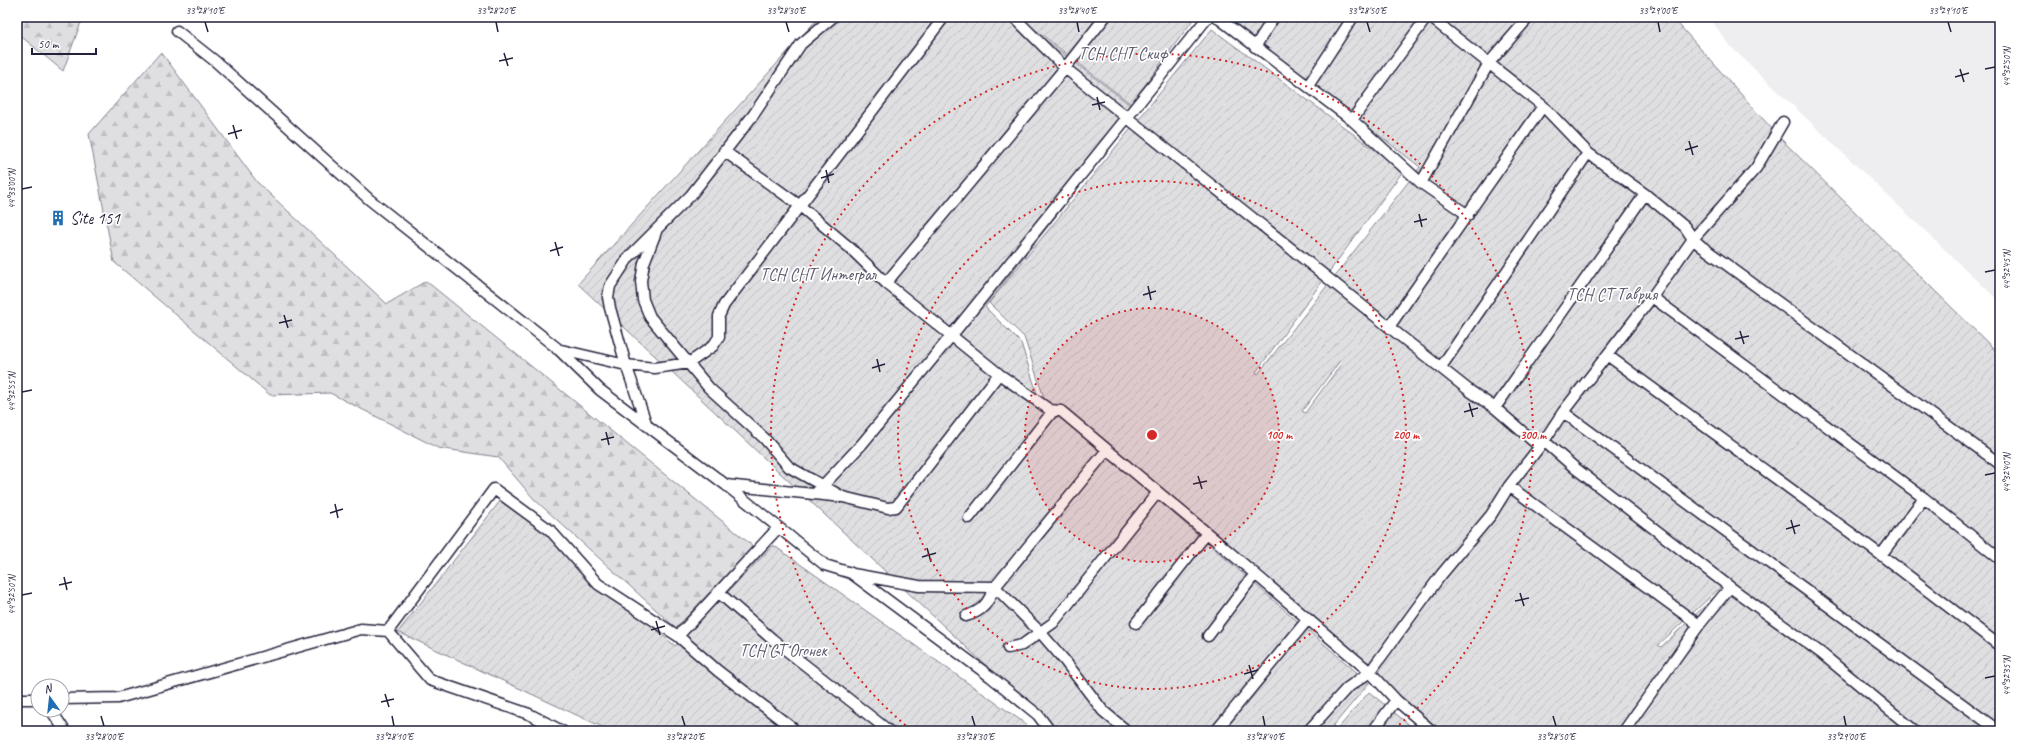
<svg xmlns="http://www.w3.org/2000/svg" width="2017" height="748" viewBox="0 0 2017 748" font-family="Caveat,sans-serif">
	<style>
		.built { fill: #eeeef1 }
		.forest { fill: url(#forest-firs); stroke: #80808e }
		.garden { fill: url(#garden-furrows); stroke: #80808e; fill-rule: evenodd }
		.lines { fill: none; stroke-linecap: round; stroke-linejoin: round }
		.minor-casing { stroke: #22223b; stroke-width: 13 }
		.minor { stroke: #fff; stroke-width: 10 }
		.ticks { fill: none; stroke: #22223b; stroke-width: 1.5 }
		.ring { fill: none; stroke: #d62828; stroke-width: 2; stroke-dasharray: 2 4 }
		.labels { text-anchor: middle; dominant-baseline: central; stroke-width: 3.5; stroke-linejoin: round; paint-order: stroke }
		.park-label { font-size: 17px; fill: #5b5b6d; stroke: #fff }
		.poi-label { font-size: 17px; fill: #22223b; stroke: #fff; text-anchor: start }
		.centre { fill: #d62828; stroke: #fff; stroke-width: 2 }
		.ring-label { font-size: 12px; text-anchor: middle; font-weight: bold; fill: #d62828; stroke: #fff; stroke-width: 3.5; stroke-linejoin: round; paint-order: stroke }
		.neatline { fill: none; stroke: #22223b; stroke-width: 1.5 }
		.ticks-label { font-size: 10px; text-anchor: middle; fill: #22223b }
	</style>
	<defs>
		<pattern id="forest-firs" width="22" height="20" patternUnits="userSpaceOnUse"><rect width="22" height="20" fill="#dfdfe2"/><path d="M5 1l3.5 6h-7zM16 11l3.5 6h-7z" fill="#bfbfc3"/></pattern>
		<pattern id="garden-furrows" width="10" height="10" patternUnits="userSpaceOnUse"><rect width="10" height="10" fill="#dfdfe2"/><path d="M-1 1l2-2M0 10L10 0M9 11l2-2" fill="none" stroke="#bfbfc3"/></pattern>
	</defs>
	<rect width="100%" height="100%" fill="#fff"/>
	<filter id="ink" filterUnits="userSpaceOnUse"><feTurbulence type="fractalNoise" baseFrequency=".025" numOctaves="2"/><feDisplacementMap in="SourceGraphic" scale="8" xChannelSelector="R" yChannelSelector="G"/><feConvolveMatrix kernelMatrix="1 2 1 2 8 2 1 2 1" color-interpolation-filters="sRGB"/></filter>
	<g filter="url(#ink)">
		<path class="built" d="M1709,17H2000V302L1729,45Z"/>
		<path class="forest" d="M17,17H83L63,71L17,33Z
			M161,52L257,182L387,304L426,281L753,546L676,628L534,499L498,457L438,448L330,393L270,395L114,262L89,134Z"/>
		<path class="garden" d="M819,17H1016L1138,111L985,307L1021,343L1038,396L1369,683L1329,731H1056L578,284Z
			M1019,17H1195L1131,104Z
			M1227,17H1672L1781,139L2000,355V731H1433L1045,401L1024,337L989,303L1212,29L1403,171L1256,372L1258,374L1420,167ZM1340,361L1342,363L1305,413L1302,411ZM1723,585L1725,587L1661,647L1658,645Z
			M504,496L675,646L773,545L1023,722L1032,731H611L398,632Z
			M1369,692L1417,731H1336Z"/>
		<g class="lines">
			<g class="minor-casing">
				<path id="minor" d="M1014,17L1065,68L1389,327L1470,391L1495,408L1540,447
					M1217,17L1352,120L1421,183L1468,215
					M1430,17L1543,106L1588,153L1645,194L1685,227L1693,239L1701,246L2000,464
					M177,31L215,61L370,200L557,348L600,390L726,485L825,565L851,573L991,677L1038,715L1050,731
					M1255,47L1274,17
					M1308,86L1353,17
					M1352,120L1427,17
					M724,151L799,205L850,248L886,283L999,374L1050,410L1061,411L1207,533L1370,672L1396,700L1432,731
					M1421,183L1489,63L1529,17
					M656,232L644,263L641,281L643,300L650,317L709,388L764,438L789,467L843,497
					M886,283L1065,68L1105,17
					M1652,297L1924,498L2000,559
					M1389,327L1543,106
					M557,349L626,365L655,368L689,363L713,346L719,337V316L724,305L944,17
					M1607,355L1881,555L2000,646
					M1441,367L1588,153
					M1495,408L1645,194
					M1563,412L1999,731
					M646,423L626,365L610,308L608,297L610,286L629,257L691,195L754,114L801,44L833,17
					M1544,441L1575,468L1730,587L1821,653L1915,731
					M726,485L843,497L888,508L896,507L999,374
					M1509,486L1699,625
					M815,494L862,444L952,335L1208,17
					M969,518L1053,411
					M1881,555L1924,498
					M853,574L919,586L995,587L1040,632L1065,661L1103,711L1127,731
					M718,592L772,639L889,731
					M966,616C984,611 988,602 995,587L1107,450
					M1136,623L1207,533
					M388,631L494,489L550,530L598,584L678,636L718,671L796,731
					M678,636L778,528
					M1208,636L1255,574
					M1008,648L1022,645L1053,623L1158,492
					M17,699H38
					M62,699L118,698L361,629L388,631L430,680L529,714L562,731
					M51,710L65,731
					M1216,731L1308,619
					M1308,731L1347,688L1370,672L1441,575L1491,515L1509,486L1544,441L1563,412L1652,297L1693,239L1756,168L1783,122
					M1373,731L1396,700
					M1624,731L1699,625L1730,587"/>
			</g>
			<use href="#minor" class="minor"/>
		</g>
	</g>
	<path class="ticks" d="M205,22L208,32M496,22L498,32M786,22L789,32M1077,22L1079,32M1367,22L1370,32M1658,22L1660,32M1948,22L1951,32M504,53L508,66M499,61L513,58M1960,69L1964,82M1985,69L1995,67M1955,77L1969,73M1097,97L1100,110M1092,105L1105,102M233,125L237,139M228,134L242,130M1689,141L1693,155M1685,150L1698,146M826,170L829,183M821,178L834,174M22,189L32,187M1419,214L1422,227M1414,222L1427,219M555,242L559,256M550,251L563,247M1985,272L1995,270M1148,286L1151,300M1143,295L1156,291M284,315L288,328M279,323L292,320M1740,331L1744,344M1735,339L1749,336M877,359L880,372M872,368L885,364M22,392L32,390M1469,403L1473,417M1464,412L1478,408M606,432L609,445M601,440L614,437M1985,475L1995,473M1198,476L1202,489M1193,484L1207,481M335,504L338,518M330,513L343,509M1791,520L1795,534M1786,529L1800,525M927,548L931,562M922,557L936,553M64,577L67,590M59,585L72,582M1520,593L1524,606M22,595L32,593M1515,601L1529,598M656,621L660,635M651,630L665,626M1249,665L1253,679M1244,674L1258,670M1985,678L1995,676M385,694L389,707M381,702L394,699M101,716L104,726M392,716L394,726M682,716L685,726M972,716L975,726M1263,716L1265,726M1553,716L1556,726M1844,716L1846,726"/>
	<circle cx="1152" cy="435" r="127" fill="#d62828" fill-opacity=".12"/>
	<g class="ring">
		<circle cx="1152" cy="435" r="127"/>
		<circle cx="1152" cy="435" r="254"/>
		<path d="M910 729A381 381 0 1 1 1394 729"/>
	</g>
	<defs>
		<g id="building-bare" transform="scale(1.2)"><path d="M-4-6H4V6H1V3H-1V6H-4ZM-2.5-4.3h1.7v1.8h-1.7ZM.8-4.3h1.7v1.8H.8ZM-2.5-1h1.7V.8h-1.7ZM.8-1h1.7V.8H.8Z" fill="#1f6fb2" stroke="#fff" stroke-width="2.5" paint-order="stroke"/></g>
	</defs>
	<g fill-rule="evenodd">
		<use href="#building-bare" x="58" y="218"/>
	</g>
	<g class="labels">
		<g class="park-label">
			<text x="1123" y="53">ТСН СНТ Скиф</text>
			<text x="818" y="274">ТСН СНТ Интеграл</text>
			<text x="1612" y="294">ТСН СТ Таврия</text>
			<text x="783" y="650">ТСН СТ Огонек</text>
		</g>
		<g class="poi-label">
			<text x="70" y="218">Site 151</text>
		</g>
	</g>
	<circle cx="1152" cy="435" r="6" class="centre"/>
	<g class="ring-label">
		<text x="1279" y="439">100 m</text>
		<text x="1406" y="439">200 m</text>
		<text x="1533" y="439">300 m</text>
	</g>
	<rect width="2017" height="748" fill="none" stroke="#fff" stroke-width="44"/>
	<g transform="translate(50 698) rotate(345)"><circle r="19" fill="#ffffff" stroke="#a7a7b1"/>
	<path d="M0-3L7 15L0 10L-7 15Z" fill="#1f6fb2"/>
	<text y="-6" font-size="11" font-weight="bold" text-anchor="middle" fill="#22223b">N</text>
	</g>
	<path d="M32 48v6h64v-6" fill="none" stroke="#22223b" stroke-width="2"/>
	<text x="38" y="48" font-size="12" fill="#22223b" stroke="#ffffff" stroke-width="3" paint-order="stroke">50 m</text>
	<rect x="22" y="22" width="1973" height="704" class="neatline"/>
	<g class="ticks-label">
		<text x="205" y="14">33°28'10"E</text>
		<text x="496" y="14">33°28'20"E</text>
		<text x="786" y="14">33°28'30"E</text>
		<text x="1077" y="14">33°28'40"E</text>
		<text x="1367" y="14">33°28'50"E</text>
		<text x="1658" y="14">33°29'00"E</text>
		<text x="1948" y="14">33°29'10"E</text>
		<text transform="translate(2006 67) rotate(-90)" y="4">44°32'50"N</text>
		<text transform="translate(11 189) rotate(-90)" y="4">44°33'00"N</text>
		<text transform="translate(2006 270) rotate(-90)" y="4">44°32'45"N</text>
		<text transform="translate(11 392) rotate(-90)" y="4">44°32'55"N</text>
		<text transform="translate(2006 473) rotate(-90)" y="4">44°32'40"N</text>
		<text transform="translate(11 595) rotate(-90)" y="4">44°32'50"N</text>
		<text transform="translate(2006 676) rotate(-90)" y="4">44°32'35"N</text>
		<text x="104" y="740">33°28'00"E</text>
		<text x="394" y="740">33°28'10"E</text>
		<text x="685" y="740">33°28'20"E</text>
		<text x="975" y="740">33°28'30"E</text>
		<text x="1265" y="740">33°28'40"E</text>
		<text x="1556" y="740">33°28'50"E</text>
		<text x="1846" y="740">33°29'00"E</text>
	</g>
</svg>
